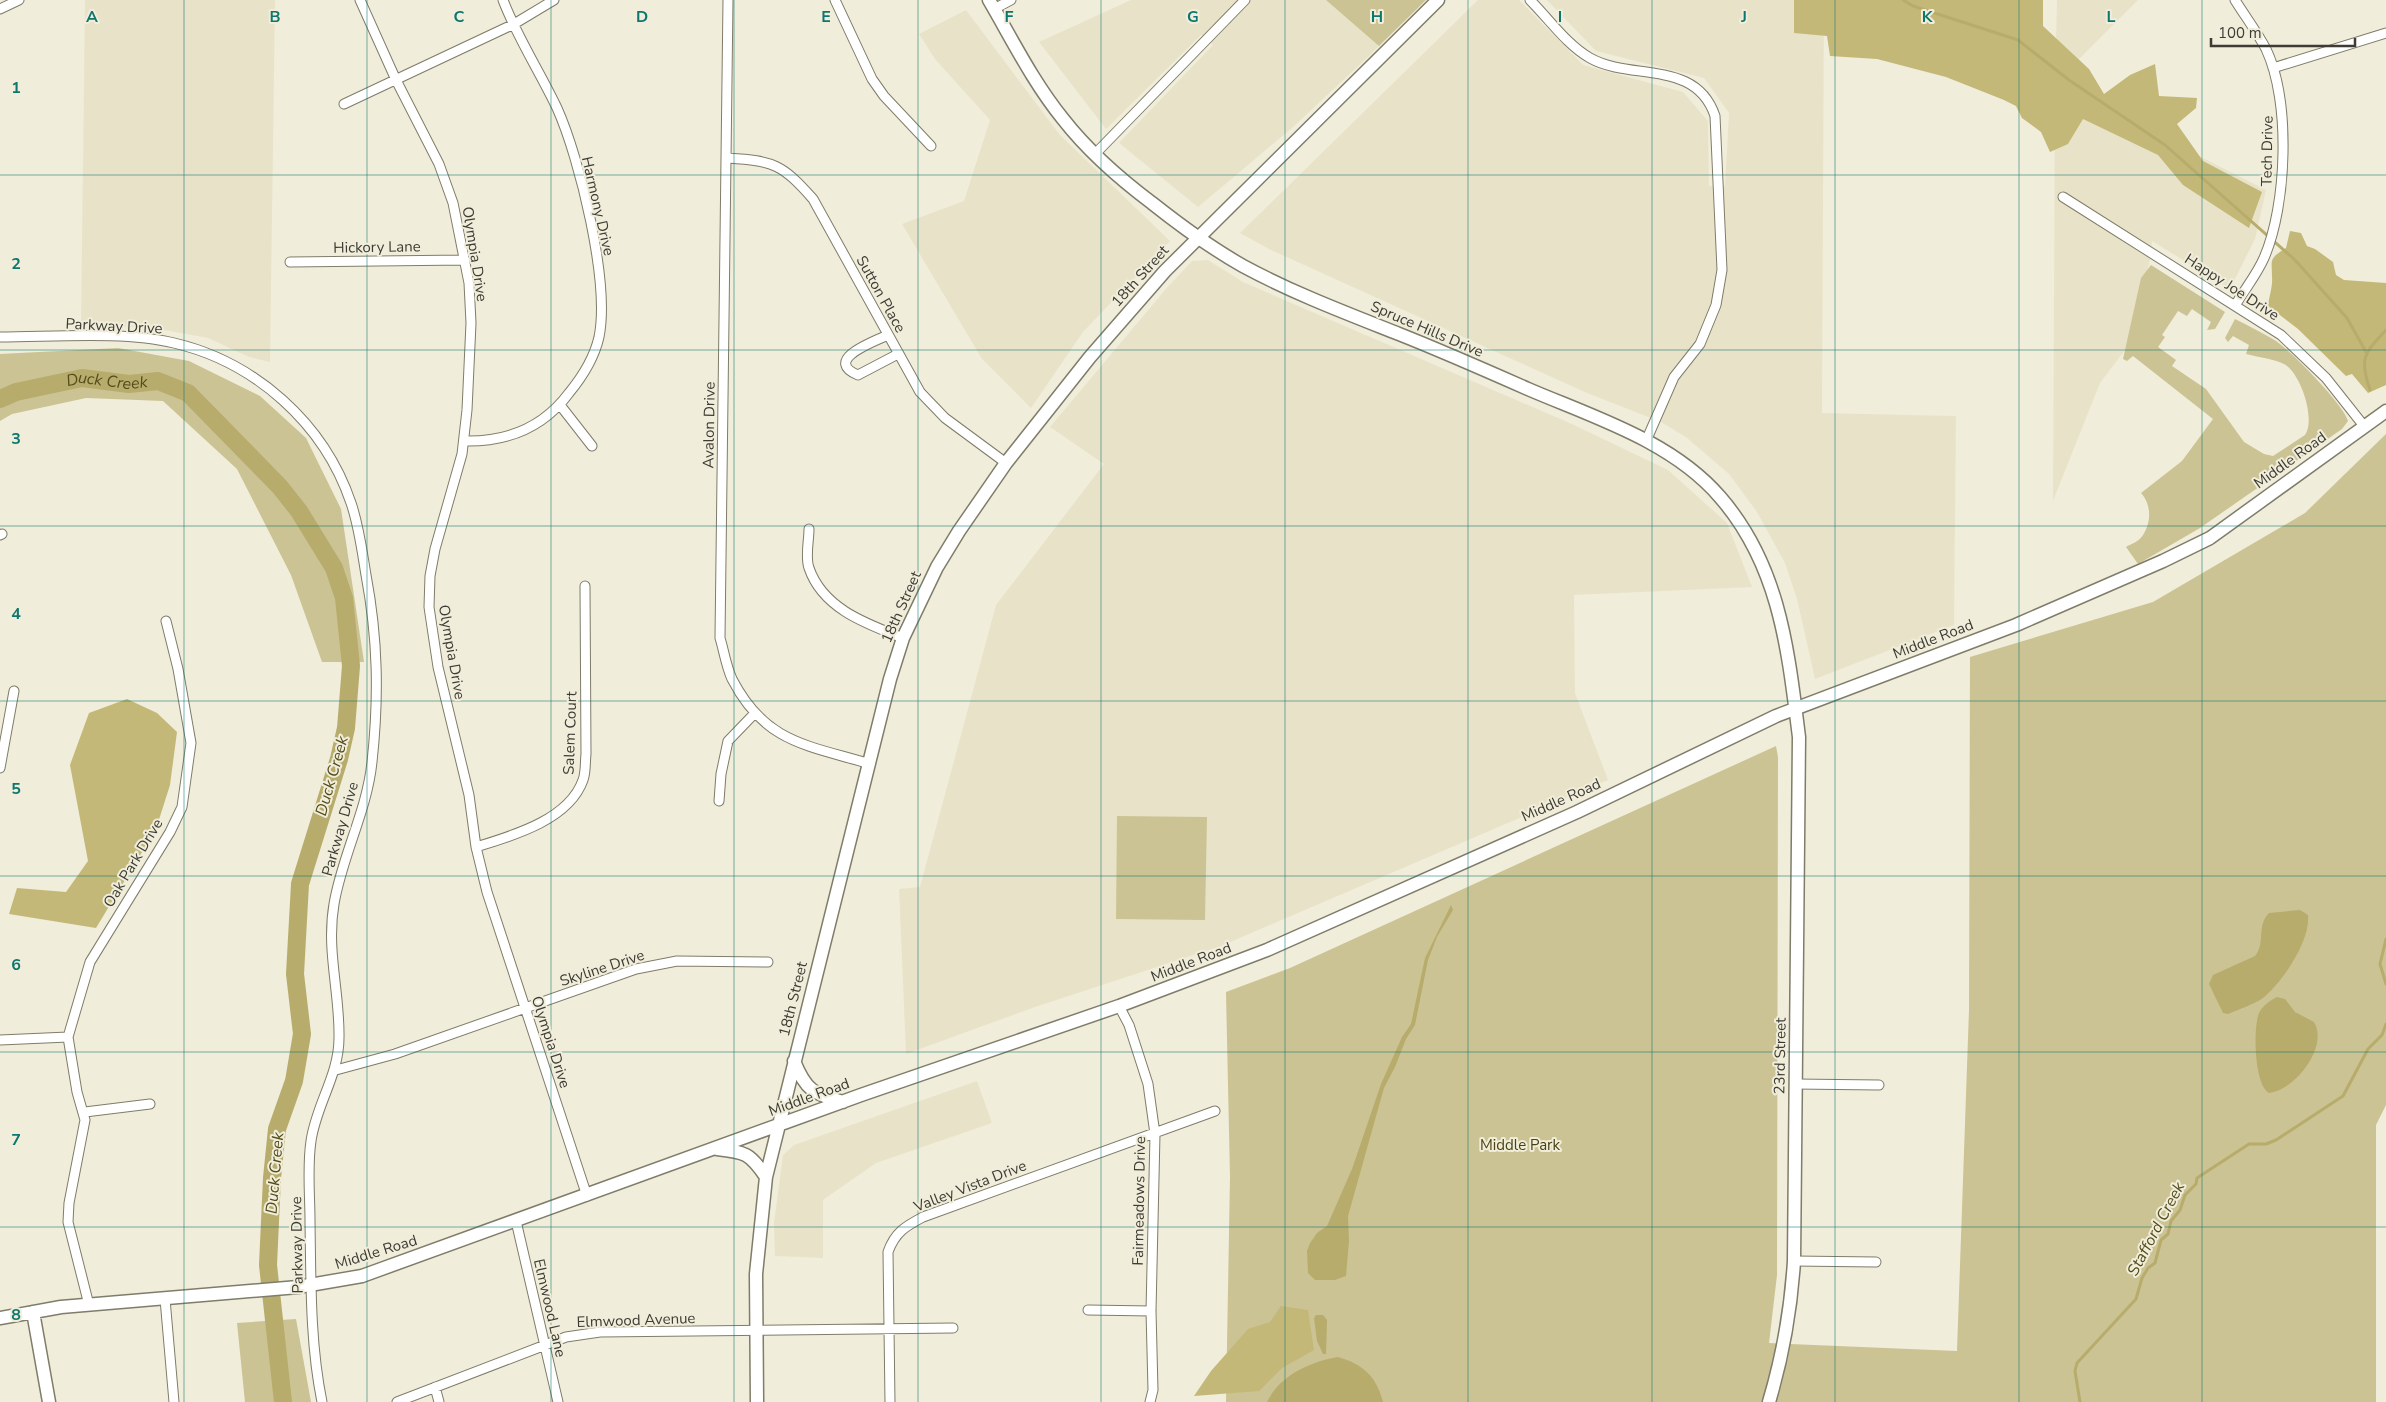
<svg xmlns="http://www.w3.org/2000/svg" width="2386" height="1402" viewBox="0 0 2386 1402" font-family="'Nunito Sans',sans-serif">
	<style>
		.built { fill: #e8e3c8 }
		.green { fill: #cbc393 }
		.forest { fill: #c3b878 }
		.water { fill: #b7ac6c }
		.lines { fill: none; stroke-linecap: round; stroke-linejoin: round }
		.stream { stroke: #b7ac6c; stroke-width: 3 }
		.river { stroke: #b7ac6c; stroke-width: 18 }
		.street-casing { stroke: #7f7c6a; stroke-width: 11 }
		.secondary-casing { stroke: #7f7c6a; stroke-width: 15 }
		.street { stroke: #fff; stroke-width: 9 }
		.secondary { stroke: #fff; stroke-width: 12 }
		.grid { fill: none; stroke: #0f766e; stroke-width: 1; stroke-opacity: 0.55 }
		.labels { text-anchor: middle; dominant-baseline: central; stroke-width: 4; stroke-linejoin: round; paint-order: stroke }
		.street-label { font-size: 15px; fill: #3d3b34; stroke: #f0edda }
		.park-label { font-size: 15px; fill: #4a4210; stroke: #f0edda }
		.water-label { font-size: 16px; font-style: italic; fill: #544c1b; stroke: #f0edda }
		.grid-label { font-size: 16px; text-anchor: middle; font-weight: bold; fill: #0f766e; stroke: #f0edda; stroke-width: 4; stroke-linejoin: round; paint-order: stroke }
	</style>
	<rect width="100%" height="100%" fill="#f0edda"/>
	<path class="built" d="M85,0H275L270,362L249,357L208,338L153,328L81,325Z
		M1131,0H1423L1368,57L1292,128L1198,207L1119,143L1213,45L1201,35L1106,129L1039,42Z
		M1478,0H1519L1583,65L1683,92L1708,121L1709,186H1725L1729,113L1704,78L1596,51L1547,0H1824L1822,413L1956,416L1954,625L1815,679L1797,599L1785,563L1757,512L1729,474L1687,438L1661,422L1587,393L1269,249L1240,233Z
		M2057,0H2138L2055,83L2266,190L2255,239L2230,289L2152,241L2150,260L2125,350L2100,383L2053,501L2055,82Z
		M966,10L1060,135L1170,241L1083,332L1031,408L982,359L902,224L964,201L990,120L935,59L919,34Z
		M1208,260L1243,282L1572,424L1668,470L1727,523L1752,587L1574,595L1575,693L1608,780L1221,946L1035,1007L906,1054L899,889L920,887L996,605L1104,464L1050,427L1165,290L1192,261Z
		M977,1081L992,1123L876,1163L823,1200V1258L775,1256L774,1223L783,1155L794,1145Z"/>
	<path class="green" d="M1326,0H1426L1379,46Z
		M2151,265L2225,312L2215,329L2207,330L2211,322L2192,309L2187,316L2178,311L2162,335L2165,337L2158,347L2176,360L2172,366L2206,389L2244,442L2264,454L2273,456L2305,435C2316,420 2301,373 2284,364C2274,359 2258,357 2246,354L2249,345L2233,336L2228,342L2225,338L2235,319C2249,326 2263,333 2276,341C2291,351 2344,405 2348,421L2342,429L2200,528L2138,564L2126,547C2131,544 2140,541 2143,535C2151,523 2152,505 2141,493L2182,461L2213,419L2133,356L2127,361L2123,359L2141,278Z
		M118,348L189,361L260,396L306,438L341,509L364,662H322L291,575L237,469L163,401L86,398L12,414L0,421V354Z
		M2386,434V1105L2376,1125V1402H1226L1230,1177L1226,992L1290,968L1776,746L1778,757L1777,1275L1769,1343L1957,1351L1969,1010L1970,657L2153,602L2305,513Z
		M1117,816L1207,817L1205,920L1116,919Z
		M296,1319L311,1402H245L237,1323Z"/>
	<path class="forest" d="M1794,0H2043V26L2089,69L2104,94L2130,75L2155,64L2159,96L2197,98L2196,108L2177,124L2203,161L2262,192L2249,228L2183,185L2158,155L2083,119L2068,144L2050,152L2041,132L2022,118L2016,106L2004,100L1946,77L1877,59L1830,56L1827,36L1794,33Z
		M2290,231L2301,233L2307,246L2315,249L2333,262L2336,275L2344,280L2386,283V385L2368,393L2352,374L2346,376L2298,329L2268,306C2269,297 2273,286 2272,277C2272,260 2268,259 2286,248Z
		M127,699L157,713L177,732L170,785L156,829L96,928L9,914L17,888L66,892L88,861L70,765L89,713Z
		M1281,1306L1308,1310L1314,1350L1282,1368L1259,1391L1194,1396L1211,1371L1248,1329L1270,1322Z"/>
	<path class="water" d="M1451,905L1453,910L1437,937L1428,960L1415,1025L1406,1039L1395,1067L1384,1088L1348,1216L1349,1241L1346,1276L1335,1280H1315L1308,1273L1307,1251L1310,1243L1317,1233L1327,1226L1352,1169L1381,1084L1402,1037L1411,1024L1425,958Z
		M2300,910L2308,915C2311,940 2282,983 2263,998C2253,1005 2239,1009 2228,1014L2223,1013L2209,984L2213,975L2255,956C2266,943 2256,926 2269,913Z
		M2277,997L2285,999L2295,1012L2314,1022C2329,1047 2295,1090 2269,1093C2254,1085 2253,1027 2259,1013C2262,1006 2271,1000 2277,997Z
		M1316,1315H1323L1327,1320L1326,1354H1323L1317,1341L1314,1318Z
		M1338,1357C1363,1364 1377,1377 1383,1402H1267C1280,1375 1310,1362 1338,1357Z"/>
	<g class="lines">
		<path class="stream" d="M1903,0L1913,6L2018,40L2069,80L2165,145L2295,260L2347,318L2366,352
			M2370,390C2359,358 2364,354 2386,330
			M2386,939L2380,964L2386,984
			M2080,1402L2075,1371L2077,1363L2136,1299L2142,1278L2148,1268L2155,1263L2161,1240L2168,1234L2171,1221L2180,1210L2185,1195L2196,1184L2197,1178L2249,1144H2266L2276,1140L2343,1096L2368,1049L2382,1035L2386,1024"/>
		<path class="river" id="s1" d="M0,399L16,392L82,378L129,384L158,381L188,393L280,487L299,511L334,568L344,598L351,666L346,728L339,759L300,884L295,974L302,1034L294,1081L277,1129L272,1178L268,1265L283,1402"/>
		<g class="street-casing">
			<path id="street" d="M360,0L396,80L439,164L453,203L469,283L471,323L467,410L462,454L435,549L430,576L429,607L438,667L469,795L476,847L487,892L587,1196
				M728,0L720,638C724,651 726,666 732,679C765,743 807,745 870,764
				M835,0L872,79L884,96L931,146
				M1530,0C1549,19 1567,45 1590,58C1631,81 1696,59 1715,116L1722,270L1716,305L1700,344L1674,377L1646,441
				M2235,0C2245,16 2257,32 2266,49C2291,102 2287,205 2264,258C2257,274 2245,289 2236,304
				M0,9L19,0
				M994,9L1011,0
				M2273,68L2386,33
				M344,104L514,24L554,0
				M1095,154L1245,0
				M728,158C774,161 782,164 813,199L920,392L945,418L1006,463
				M2063,197L2281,335L2326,378L2364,426
				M290,262L465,260
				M888,335C875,341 822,360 858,375L898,354
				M0,337C53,337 124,331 174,343C255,362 324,423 351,503C359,526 362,551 366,575C378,639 379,697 372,762C367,811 342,856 334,904C326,950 340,993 339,1038C339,1075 316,1105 311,1141C307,1167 310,1195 310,1221C311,1282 310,1343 322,1402
				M560,405L592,446
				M464,441C506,442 543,428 569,393C583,376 594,359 599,337C610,283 580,159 557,108C540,72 517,37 503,0
				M809,529C809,541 805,557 809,568C823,609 867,624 903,638
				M0,535L2,534
				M0,768L14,691
				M719,801L721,774L728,741L755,713
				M476,847C512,836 569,820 583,780C586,772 585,762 586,754L585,586
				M1119,1006L1129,1025L1148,1084L1155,1134L1151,1311L1153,1390L1150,1402
				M0,1040L68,1037
				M336,1070L395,1054L636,969L677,961L768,962
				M1795,1084L1879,1085
				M85,1112L150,1104
				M516,1221L558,1402
				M1794,1261L1876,1262
				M165,1299L174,1402
				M89,1305L68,1222L69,1203L85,1120L77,1092L68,1037L90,962L170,832L182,807L191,743L178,669L166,621
				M1088,1310L1151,1311
				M435,1387L439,1402
				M397,1402L566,1337L600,1332L953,1328
				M890,1402L888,1252C895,1232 906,1226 923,1217L1215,1111"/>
		</g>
		<g class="secondary-casing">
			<path id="secondary" d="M989,0C1013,41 1033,82 1063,119C1088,151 1120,179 1152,203C1181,226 1211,248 1243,266C1293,293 1346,313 1399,334C1442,351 1485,370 1528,389C1593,417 1672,441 1720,497C1780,566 1788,650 1799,737L1794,1261C1791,1309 1783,1355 1769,1402
				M794,1061C806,1091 813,1093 843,1102
				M717,1149C745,1152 750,1153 766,1177
				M33,1312L49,1402
				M0,1318L61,1307L298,1287L362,1276L861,1095L1119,1006L1267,950L1577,812L1776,716L2016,625L2163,561L2210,538L2386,411
				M757,1402L756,1274L766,1177L890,679L903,638L937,567L959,531L1006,463L1090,357L1165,271L1438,0"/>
		</g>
		<use href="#street" class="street"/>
		<use href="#secondary" class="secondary"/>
	</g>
	<path class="grid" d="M184,0V1402M367,0V1402M551,0V1402M734,0V1402M918,0V1402M1101,0V1402M1285,0V1402M1468,0V1402M1652,0V1402M1835,0V1402M2019,0V1402M2202,0V1402M0,175H2386M0,350H2386M0,526H2386M0,701H2386M0,876H2386M0,1052H2386M0,1227H2386"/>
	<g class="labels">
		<g class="street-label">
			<text transform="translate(2267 151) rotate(-89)">Tech Drive</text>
			<text transform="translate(598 206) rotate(77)">Harmony Drive</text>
			<text transform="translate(377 247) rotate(-1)">Hickory Lane</text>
			<text transform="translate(475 254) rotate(81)">Olympia Drive</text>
			<text transform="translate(1140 276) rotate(-48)">18th Street</text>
			<text transform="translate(2232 287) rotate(33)">Happy Joe Drive</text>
			<text transform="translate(881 294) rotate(61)">Sutton Place</text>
			<text transform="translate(114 326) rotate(3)">Parkway Drive</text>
			<text transform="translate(1427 329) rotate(23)">Spruce Hills Drive</text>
			<text transform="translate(709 425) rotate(-89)">Avalon Drive</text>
			<text transform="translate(2290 460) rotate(-36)">Middle Road</text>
			<text transform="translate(901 607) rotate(-66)">18th Street</text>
			<text transform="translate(1933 639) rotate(-21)">Middle Road</text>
			<text transform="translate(452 652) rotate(80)">Olympia Drive</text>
			<text transform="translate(570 733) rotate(-88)">Salem Court</text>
			<text transform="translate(1561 800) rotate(-24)">Middle Road</text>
			<text transform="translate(340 829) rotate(-74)">Parkway Drive</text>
			<text transform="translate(133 863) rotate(-59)">Oak Park Drive</text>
			<text transform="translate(1191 962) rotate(-21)">Middle Road</text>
			<text transform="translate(602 968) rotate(-18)">Skyline Drive</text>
			<text transform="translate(793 999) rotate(-76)">18th Street</text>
			<text transform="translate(551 1042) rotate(72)">Olympia Drive</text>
			<text transform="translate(1780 1056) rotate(-89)">23rd Street</text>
			<text transform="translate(809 1097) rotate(-20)">Middle Road</text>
			<text transform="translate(970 1186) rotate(-21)">Valley Vista Drive</text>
			<text transform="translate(1139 1201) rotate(-89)">Fairmeadows Drive</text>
			<text transform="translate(297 1245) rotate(-91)">Parkway Drive</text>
			<text transform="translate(376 1252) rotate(-17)">Middle Road</text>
			<text transform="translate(550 1308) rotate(77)">Elmwood Lane</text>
			<text transform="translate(636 1320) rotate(-2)">Elmwood Avenue</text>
		</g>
		<g class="park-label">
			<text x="1520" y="1145">Middle Park</text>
		</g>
		<g class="water-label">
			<text stroke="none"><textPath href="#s1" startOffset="110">Duck Creek</textPath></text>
			<text transform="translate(332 776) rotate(-74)">Duck Creek</text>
			<text transform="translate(275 1173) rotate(-85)">Duck Creek</text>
			<text transform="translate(2156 1229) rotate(-62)">Stafford Creek</text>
		</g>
	</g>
	<g class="grid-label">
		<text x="92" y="22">A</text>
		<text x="275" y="22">B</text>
		<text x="459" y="22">C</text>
		<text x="642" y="22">D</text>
		<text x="826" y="22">E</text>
		<text x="1009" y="22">F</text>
		<text x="1193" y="22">G</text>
		<text x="1377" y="22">H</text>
		<text x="1560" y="22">I</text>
		<text x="1744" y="22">J</text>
		<text x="1927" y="22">K</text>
		<text x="2111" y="22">L</text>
		<text x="16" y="93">1</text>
		<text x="16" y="269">2</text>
		<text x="16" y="444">3</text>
		<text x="16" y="619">4</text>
		<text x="16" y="794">5</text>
		<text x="16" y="970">6</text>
		<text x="16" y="1145">7</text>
		<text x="16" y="1320">8</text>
	</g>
	<path d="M2211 38v8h144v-8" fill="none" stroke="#3d3b34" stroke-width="2.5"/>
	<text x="2218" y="38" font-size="15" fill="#3d3b34" stroke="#f0edda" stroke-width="4" paint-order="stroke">100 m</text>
</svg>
